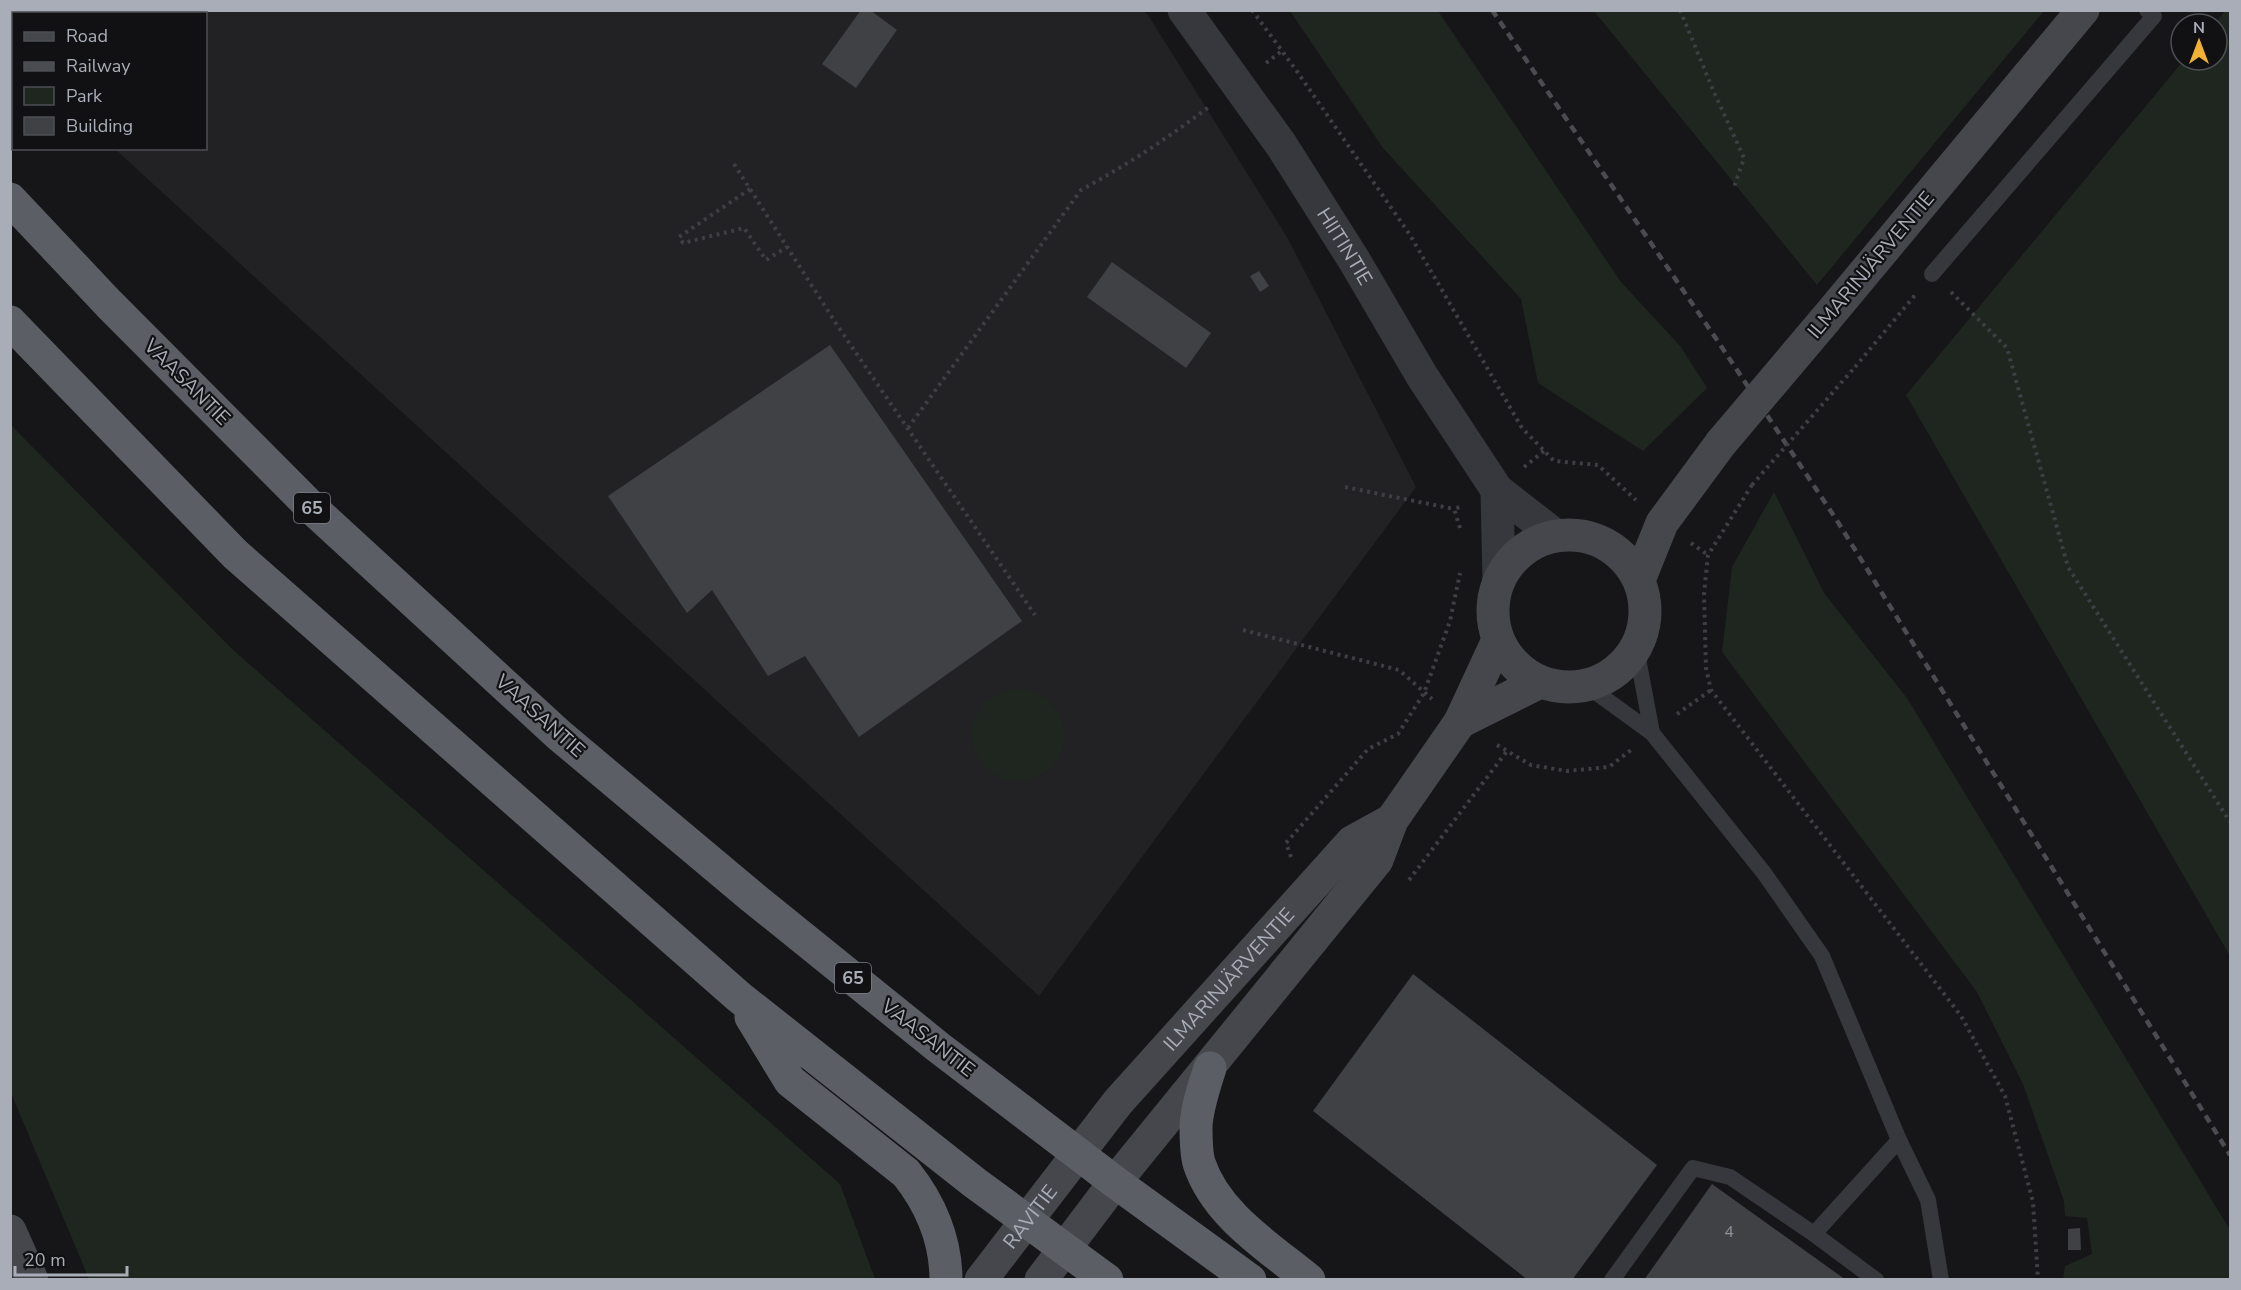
<svg xmlns="http://www.w3.org/2000/svg" width="2241" height="1290" viewBox="0 0 2241 1290" font-family="'Nunito Sans',sans-serif">
	<style>
		.built { fill: #222225 }
		.green { fill: #1e261f }
		.building { fill: #404145 }
		.lines { fill: none; stroke-linecap: round; stroke-linejoin: round }
		.path { stroke: #3d3f44; stroke-width: 4; stroke-dasharray: 3 4.5; stroke-linecap: butt }
		.service { stroke: #37383d; stroke-width: 16 }
		.minor { stroke: #37383d; stroke-width: 33 }
		.secondary { stroke: #45474d; stroke-width: 33 }
		.trunk { stroke: #5b5e65; stroke-width: 33 }
		.rail { stroke: #4a4c52; stroke-width: 4.5; stroke-dasharray: 8 6; stroke-linecap: butt }
		.path-bridge { stroke: #3d3f44; stroke-width: 4; stroke-dasharray: 3 4.5; stroke-linecap: butt }
		.secondary-bridge { stroke: #45474d; stroke-width: 33 }
		.labels { text-anchor: middle; dominant-baseline: central; stroke-width: 4.5; stroke-linejoin: round; paint-order: stroke }
		.number-label { font-size: 16px; fill: #8e929b }
		.shield { fill: #111113; stroke: #7b7e86; stroke-width: 1.5 }
		.shield-label { font-size: 18px; font-weight: bold; fill: #a8adb8 }
		.street-label { font-size: 20px; fill: #a8adb8; stroke: #111113 }
	</style>
	<rect width="100%" height="100%" fill="#161618"/>
	<path class="built" d="M10,11H1143L1148,15L1287,237L1416,487L1039,996L115,149L206,148V14H14L13,55L11,53Z"/>
	<path class="green" d="M1290,11H1438L1621,282L1681,347L1707,388L1643,451L1538,383L1521,299L1383,148Z
		M1594,11H2044L1817,285Z
		M2225,11H2230V956L1906,395L2184,60H2217V24H2214Z
		M10,424L232,649L840,1184L875,1279H89L11,1093Z
		M1774,492L1824,593L1907,698L2230,1230V1279H2063L2065,1266L2092,1254L2087,1218L2065,1216L2064,1201L2023,1084L1977,992L1722,652L1732,567Z
		M972 735a46 46 0 1 1 92 0a46 46 0 1 1-92 0Z"/>
	<path class="building" d="M861,10H870L897,30L856,88L822,64Z
		M1112,262L1211,333L1186,368L1087,297Z
		M1259,271L1269,286L1260,292L1250,276Z
		M830,345L1022,621L859,737L805,656L768,676L712,590L687,613L608,496Z
		M1413,974L1657,1165L1572,1280H1528L1313,1111Z
		M1712,1184L1846,1280H1644Z
		M2080,1228L2081,1250H2068V1229Z"/>
	<g class="lines">
		<path class="path" d="M1252,10L1296,70L1410,235L1522,428L1554,461L1598,465L1636,500
			M1680,10L1713,90L1744,158L1734,187
			M1266,63L1282,51
			M734,164L837,325L1035,615
			M750,189L679,237L683,243L744,228L766,260L787,247
			M1951,292L2007,348L2068,567L2230,822
			M1855,367L1916,294
			M908,428L1081,190C1127,165 1168,138 1210,106
			M1524,467L1544,451
			M1752,485L1708,555L1704,594L1706,668L1711,690L1961,1016L2005,1096L2033,1202L2038,1280
			M1345,487L1454,509
			M1460,528L1454,509L1462,506
			M1691,543L1708,555
			M1243,630L1399,670L1432,699
			M1677,714L1711,690
			M1497,745L1531,765L1567,771L1609,767L1631,750
			M1291,857L1286,843L1368,749L1398,734L1424,693L1450,621L1460,573
			M1409,880L1507,751"/>
		<path class="service" d="M1932,274L2154,16L2147,10
			M1636,648L1652,733
			M1586,685L1652,733L1764,873L1822,956L1899,1140L1928,1200L1941,1280
			M1814,1234L1876,1280
			M1612,1280L1693,1168L1730,1177L1814,1234L1899,1140"/>
		<g class="minor">
			<path id="s1" d="M1184,10L1282,146L1354,260L1422,376L1497,490L1556,536"/>
			<path d="M1497,490L1499,581"/>
		</g>
		<g class="secondary">
			<path d="M1825,320L2083,10"/>
			<circle cx="1569" cy="611" r="76"/>
			<path d="M1639,580L1662,523L1721,443"/>
			<path d="M1460,722L1540,682"/>
			<path d="M10,1231L32,1280"/>
			<path id="s2" d="M981,1280L1118,1102L1352,842L1392,820"/>
			<path d="M1041,1280L1115,1182L1377,860L1392,820L1460,722L1498,640"/>
		</g>
		<path class="trunk" d="M10,199L109,304L314,510L559,735L751,896L938,1047L1115,1182L1250,1280
			M10,322L235,554L739,997L975,1183L1107,1280
			M751,1017L790,1081L906,1173C930,1203 946,1240 946,1280
			M1210,1068C1204,1087 1197,1107 1196,1126C1196,1138 1196,1152 1199,1163C1216,1215 1269,1247 1309,1280"/>
		<path class="rail" d="M1492,10L1717,340L1836,519L2230,1155"/>
		<path class="path-bridge" d="M1752,485L1855,367"/>
		<path class="secondary-bridge" d="M1721,443L1825,320"/>
	</g>
	<g class="labels">
		<g class="number-label">
			<text x="1729" y="1232">4</text>
		</g>
		<g class="shield">
			<rect x="294" y="493" width="36" height="30" rx="4.5"/>
			<rect x="835" y="963" width="36" height="30" rx="4.5"/>
		</g>
		<g class="shield-label">
			<text x="312" y="508">65</text>
			<text x="853" y="978">65</text>
		</g>
		<g class="street-label">
			<text stroke="none"><textPath href="#s1" startOffset="286">HIITINTIE</textPath></text>
			<text transform="translate(1871 265) rotate(-50)">ILMARINJÄRVENTIE</text>
			<text transform="translate(187 382) rotate(45)">VAASANTIE</text>
			<text transform="translate(540 716) rotate(42)">VAASANTIE</text>
			<text stroke="none"><textPath href="#s2" startOffset="390">ILMARINJÄRVENTIE</textPath></text>
			<text transform="translate(928 1038) rotate(38)">VAASANTIE</text>
			<text stroke="none"><textPath href="#s2" startOffset="80">RAVITIE</textPath></text>
		</g>
	</g>
	<rect width="2241" height="1290" fill="none" stroke="#a8adb8" stroke-width="24"/>
	<rect x="12" y="12" width="195" height="138" fill="#111113" stroke="#4d4f55" stroke-width="1.5"/>
	<rect x="24" y="32" width="30" height="9" fill="#45474d" stroke="#4d4f55" stroke-width="1.5"/>
	<text x="66" y="42" font-size="18" fill="#a8adb8">Road</text>
	<rect x="24" y="62" width="30" height="9" fill="#4a4c52" stroke="#4d4f55" stroke-width="1.5"/>
	<text x="66" y="72" font-size="18" fill="#a8adb8">Railway</text>
	<rect x="24" y="87" width="30" height="18" fill="#1e261f" stroke="#4d4f55" stroke-width="1.5"/>
	<text x="66" y="102" font-size="18" fill="#a8adb8">Park</text>
	<rect x="24" y="117" width="30" height="18" fill="#404145" stroke="#4d4f55" stroke-width="1.5"/>
	<text x="66" y="132" font-size="18" fill="#a8adb8">Building</text>
	<g transform="translate(2199 42)"><circle r="28" fill="#111113" stroke="#4d4f55" stroke-width="1.5"/>
	<path d="M0-4.5L10 22L0 15L-10 22Z" fill="#f2b134"/>
	<text y="-9" font-size="16" font-weight="bold" text-anchor="middle" fill="#a8adb8">N</text>
	</g>
	<path d="M15 1266v9h112v-9" fill="none" stroke="#a8adb8" stroke-width="3"/>
	<text x="24" y="1266" font-size="18" fill="#a8adb8" stroke="#111113" stroke-width="4.5" paint-order="stroke">20 m</text>
</svg>
